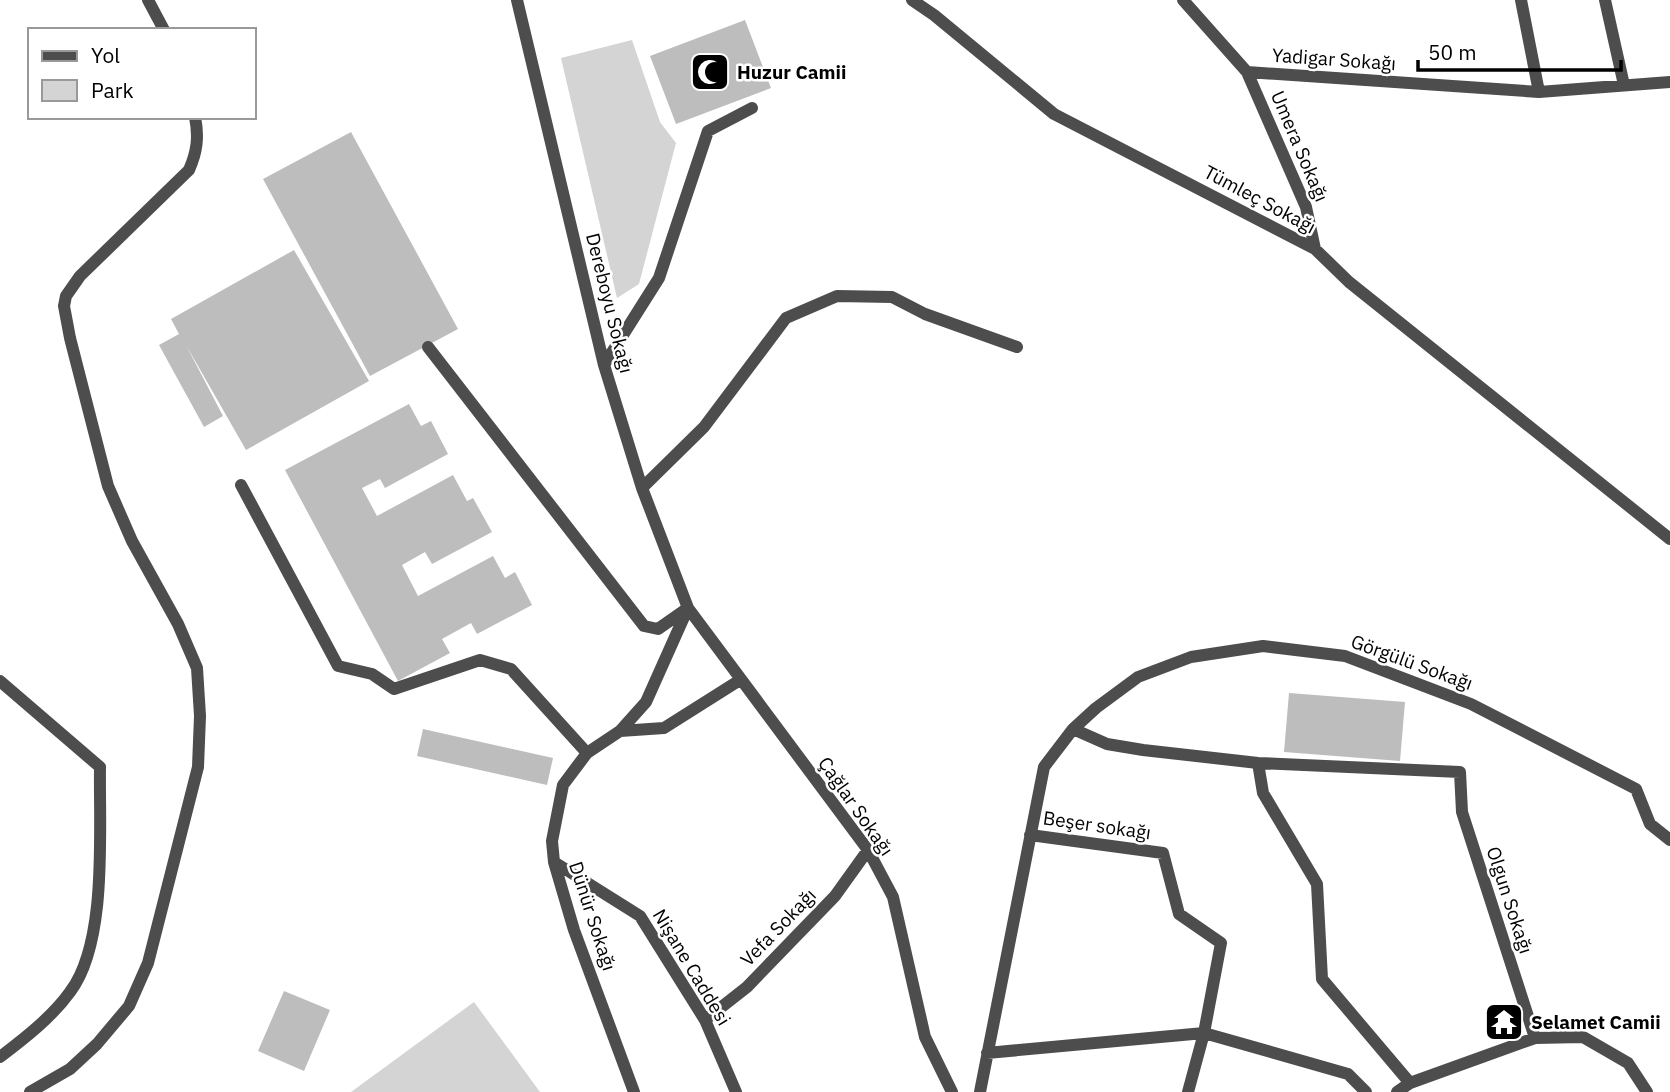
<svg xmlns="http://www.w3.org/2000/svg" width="1670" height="1092" viewBox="0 0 1670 1092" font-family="'IBM Plex Sans',sans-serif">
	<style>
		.park { fill: #d4d4d4 }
		.building { fill: #bdbdbd }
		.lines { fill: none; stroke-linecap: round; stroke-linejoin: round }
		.minor { stroke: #4d4d4d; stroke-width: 12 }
		.labels { text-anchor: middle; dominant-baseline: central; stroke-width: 5; stroke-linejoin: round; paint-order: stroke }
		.street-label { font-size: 19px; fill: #000; stroke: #fff }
		.poi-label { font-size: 19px; font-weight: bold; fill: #000; stroke: #fff; text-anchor: start }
	</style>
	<rect width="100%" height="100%" fill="#fff"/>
	<path class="park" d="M632,40L660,122L676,143L639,284L617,298L561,58Z
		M474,1002L540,1092H351Z"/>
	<path class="building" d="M745,20L771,88L676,124L650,56Z
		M351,132L458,329L370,376L263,179Z
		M294,250L369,381L246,450L186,345L223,416L204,427L159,345L179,334L171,319Z
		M409,404L421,426L431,421L448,454L385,488L380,479L362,488L377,516L453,475L467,501L473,498L492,532L432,564L425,552L402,565L418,596L493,556L505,578L515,572L532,605L477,634L471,623L442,639L450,653L398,681L285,470Z
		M1289,693L1405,702L1400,761L1284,752Z
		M423,729L553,758L547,785L417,756Z
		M284,991L330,1010L304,1071L258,1051Z"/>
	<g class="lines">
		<path class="minor" d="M148,0L164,30
			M517,0L604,365L642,488L688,608L868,850L893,897L925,1037L952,1092
			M912,0L934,15L1054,114L1315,249L1349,282L1670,539
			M1183,0L1247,72L1306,207L1315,249
			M1521,0L1539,92
			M1605,0L1624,85
			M1247,72L1539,92L1670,82
			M428,347L644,626L658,629L688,608
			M604,365L659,278L708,131L752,108
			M241,485L338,666L372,674L394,689L480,660L511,669L587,753
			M642,488L704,427L786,318L837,296L892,297L925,314L1017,347
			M0,681L100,767C99,829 108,942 70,992C52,1017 25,1038 0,1057
			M1073,729L1107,744L1143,750L1258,763L1460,772L1462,812L1535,1038
			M620,731L664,728L740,680
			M1258,763L1263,793L1317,884L1322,979L1410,1083
			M1030,835L1163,853L1179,914L1221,943L1204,1033L1188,1092
			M554,862L640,916L705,1020L736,1092
			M705,1020L747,987L835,896L868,850
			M987,1053L1204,1033L1348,1074L1366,1092
			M30,1092L70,1069L97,1044L129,1006L148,963L198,767L200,716L197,668L178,624L132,541L108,486L70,338L64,306L66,296L80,276L189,170C197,152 199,137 195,117
			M634,1092L574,930L554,862L552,841L563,785L587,753L620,731L646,702L688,608
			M980,1092L1044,767L1073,729L1096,708L1138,677L1191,657L1263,646L1345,656L1471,704L1636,789L1650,824L1670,840
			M1397,1092L1410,1083L1535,1038L1583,1037L1628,1063L1647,1092"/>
	</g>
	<defs>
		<g id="mosque-square" transform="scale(2.0125)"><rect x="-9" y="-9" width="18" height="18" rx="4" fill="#000" stroke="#fff"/><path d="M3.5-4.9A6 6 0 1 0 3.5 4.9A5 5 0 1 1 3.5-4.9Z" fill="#fff"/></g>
		<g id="temple-square" transform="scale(2.0125)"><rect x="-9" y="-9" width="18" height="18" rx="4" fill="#000" stroke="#fff"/><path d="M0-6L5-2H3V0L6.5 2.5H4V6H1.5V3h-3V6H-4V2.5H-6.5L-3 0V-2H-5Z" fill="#fff"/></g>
	</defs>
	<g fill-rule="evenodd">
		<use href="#mosque-square" x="710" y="72"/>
		<use href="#temple-square" x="1504" y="1022"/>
	</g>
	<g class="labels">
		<g class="street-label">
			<text transform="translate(1334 59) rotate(4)">Yadigar Sokağı</text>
			<text transform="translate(1300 146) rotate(67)">Umera Sokağı</text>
			<text transform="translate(1260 199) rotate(28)">Tümleç Sokağı</text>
			<text transform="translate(610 303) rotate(76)">Dereboyu Sokağı</text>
			<text transform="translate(1412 662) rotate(20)">Görgülü Sokağı</text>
			<text transform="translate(856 806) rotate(55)">Çağlar Sokağı</text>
			<text transform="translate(1097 825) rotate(8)">Beşer sokağı</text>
			<text transform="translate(1510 900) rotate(72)">Olgun Sokağı</text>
			<text transform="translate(593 916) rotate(72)">Dünür Sokağı</text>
			<text transform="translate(778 927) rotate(-46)">Vefa Sokağı</text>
			<text transform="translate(692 967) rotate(59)">Nişane Caddesi</text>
		</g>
		<g class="poi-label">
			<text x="737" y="72">Huzur Camii</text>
			<text x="1531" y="1022">Selamet Camii</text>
		</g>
	</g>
	<rect x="28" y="28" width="228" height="91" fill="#ffffff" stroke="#999999" stroke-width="2"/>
	<rect x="42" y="51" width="35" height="10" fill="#4d4d4d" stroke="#999999" stroke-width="2"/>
	<text x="91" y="63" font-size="21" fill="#000000">Yol</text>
	<rect x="42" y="80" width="35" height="21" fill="#d4d4d4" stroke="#999999" stroke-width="2"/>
	<text x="91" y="98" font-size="21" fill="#000000">Park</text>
	<path d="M1418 60v10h203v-10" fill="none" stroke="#000000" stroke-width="3.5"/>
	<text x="1428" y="60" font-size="21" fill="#000000" stroke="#ffffff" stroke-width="5" paint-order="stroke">50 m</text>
</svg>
